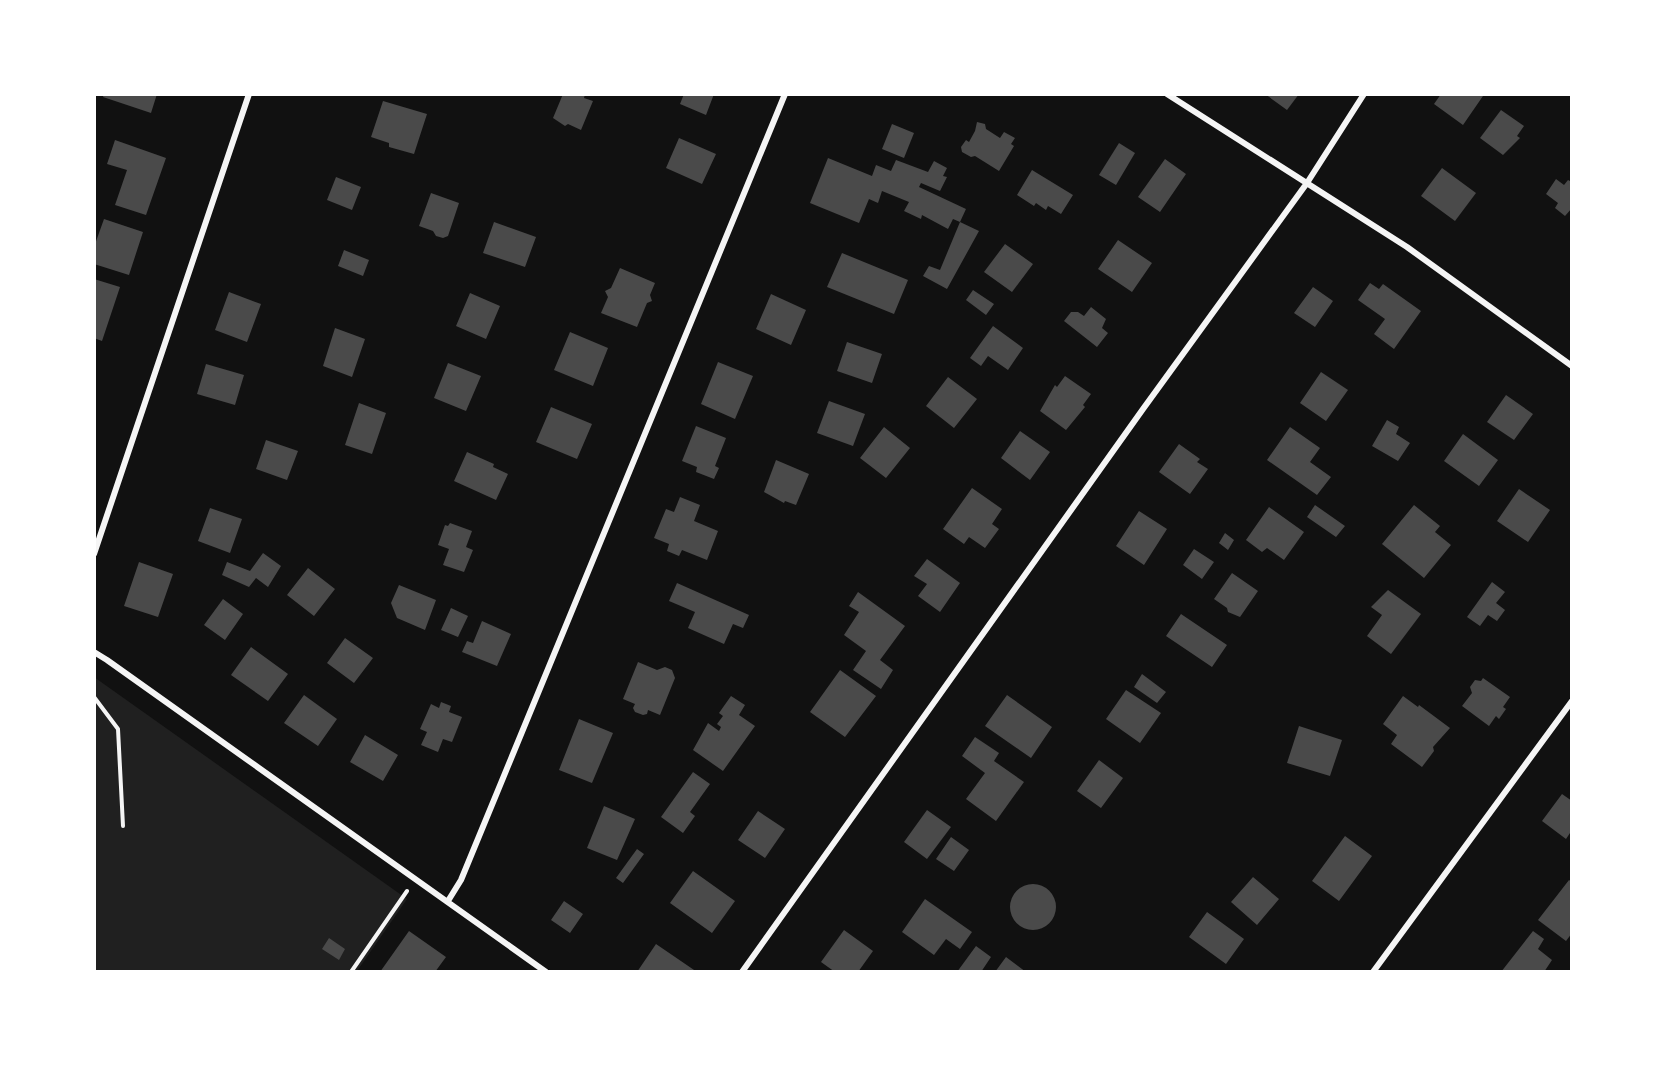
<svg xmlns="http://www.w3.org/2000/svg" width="1666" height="1066" viewBox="0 0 1666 1066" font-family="Cabin,sans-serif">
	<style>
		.green { fill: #202020 }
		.building { fill: #4a4a4a }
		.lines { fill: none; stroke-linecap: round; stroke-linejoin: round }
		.path { stroke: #f5f5f5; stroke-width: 4 }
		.minor { stroke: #f5f5f5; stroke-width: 6 }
	</style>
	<rect width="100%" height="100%" fill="#111"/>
	<path class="green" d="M94,677L407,899L357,971H95Z"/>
	<path class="building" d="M104,94H157L151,113L103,97Z
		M563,94H585L584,98L593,101L581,130L568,124L565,126L553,118Z
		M684,94H714L706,115L680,104Z
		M1265,94H1299L1287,110Z
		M1441,94H1481L1483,96L1463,125L1434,104Z
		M383,101L427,114L414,154L389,147V143L371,137Z
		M1501,110L1524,126L1517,136L1520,138L1503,155L1480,138Z
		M977,122L985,124L986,129L1000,138L1004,132L1015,138L1011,144L1014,146L999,171L975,156L971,157L962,152L961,147L966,140L969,142L975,131Z
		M892,124L914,133L904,158L882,149Z
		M679,138L716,154L702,184L666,168Z
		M115,140L166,158L146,215L115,205L127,170L107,164Z
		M1119,143L1135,153L1116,185L1099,175Z
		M828,158L872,176L876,165L891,171L896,160L928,172L934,161L947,168L943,176L947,177L940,191L921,183L919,187L966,209L960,222L979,231L947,289L923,276L929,266L940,270L960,222L953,219L948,229L922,215L921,219L904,211L909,202L882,191L878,203L869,199L859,223L810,203Z
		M1165,159L1186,174L1160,212L1138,197Z
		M1442,168L1476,193L1455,221L1421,196Z
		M1032,170L1073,195L1061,214L1048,206L1046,210L1036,203L1034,206L1017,195Z
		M336,177L361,187L352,210L327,200Z
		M1556,179L1564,185L1568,180L1572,182V208L1565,216L1555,208L1558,203L1546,194Z
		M431,193L459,203L448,236L443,238L436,236L433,231L419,226Z
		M104,219L143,232L129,275L94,264V247Z
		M494,222L536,237L525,267L483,253Z
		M1118,240L1152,263L1132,292L1098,269Z
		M1005,244L1033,264L1012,292L984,272Z
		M344,250L369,260L363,276L338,266Z
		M842,253L908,280L894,314L827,287Z
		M620,268L655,283L650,295L652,301L647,303L637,327L601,313L608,297L605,291L611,288Z
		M94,279L120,287L102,341L94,338Z
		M1370,283L1379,289L1383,284L1421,311L1394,349L1374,334L1385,319L1358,300Z
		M1313,287L1333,301L1315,327L1294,313Z
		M973,290L994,304L986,315L966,300Z
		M229,292L261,304L247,342L215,330Z
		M470,293L500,306L486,339L456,326Z
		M771,294L806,310L791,345L756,329Z
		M1091,307L1106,319L1102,328L1108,333L1097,347L1064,321L1071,312H1078L1084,316Z
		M993,326L1023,348L1008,370L988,356L981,366L970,358Z
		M335,328L365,339L352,377L323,366Z
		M570,332L608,348L593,386L554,370Z
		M847,342L882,354L872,383L837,371Z
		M718,362L753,376L735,419L701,404Z
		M448,363L481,376L466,411L434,398Z
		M206,364L244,375L235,405L197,394Z
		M1321,372L1348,390L1326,421L1300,403Z
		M1065,376L1091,394L1083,405L1085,407L1066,430L1040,411L1055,385L1057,387Z
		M948,377L977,399L954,428L926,406Z
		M1506,395L1533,414L1514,440L1487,422Z
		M829,401L865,414L853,446L817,433Z
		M359,403L386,413L372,454L345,445Z
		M551,407L592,424L577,459L536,442Z
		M1387,420L1399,427L1396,434L1410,443L1398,461L1372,446Z
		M696,426L726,438L715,466L719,468L714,479L696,472L697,467L682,461Z
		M884,427L910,448L886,478L860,458Z
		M1290,427L1320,448L1310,462L1331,477L1317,495L1267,460Z
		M1020,431L1050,452L1030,480L1001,458Z
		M1463,434L1498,460L1479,486L1444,461Z
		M266,440L298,451L287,480L256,469Z
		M1179,444L1200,459L1197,462L1208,469L1190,494L1159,472Z
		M467,452L494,464L493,467L508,474L496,500L454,481Z
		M776,460L809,474L796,505L785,501L784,503L764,492Z
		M972,488L1002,509L992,524L999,529L985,548L969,537L964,544L943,529Z
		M1519,489L1550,510L1528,542L1497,521Z
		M680,497L700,505L694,521L718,531L707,560L682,550L679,556L667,551L669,544L654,538L666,509L674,512Z
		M1315,505L1345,526L1336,537L1307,517Z
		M1414,505L1440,526L1435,532L1451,545L1424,578L1382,544Z
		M1269,507L1304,532L1284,560L1267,548L1262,552L1246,540Z
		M210,508L242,519L230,553L198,541Z
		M1139,511L1167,529L1144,565L1116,546Z
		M450,523L472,531L466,547L473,550L464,572L443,565L449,549L438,545L445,525L448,526Z
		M1225,533L1234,540L1228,550L1219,543Z
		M1194,549L1214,562L1202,579L1183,565Z
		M263,553L281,566L268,587L256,578L249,587L222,575L227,562L250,571Z
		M927,559L960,583L940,612L918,596L927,584L914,576Z
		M139,562L173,574L158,617L124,606Z
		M308,568L335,589L314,616L287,595Z
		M1232,573L1258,591L1240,617L1228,612L1227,608L1214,599Z
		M1492,582L1505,592L1496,603L1505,610L1497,621L1488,615L1480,626L1467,617Z
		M677,583L749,615L743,628L733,624L724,644L688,628L695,612L669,601Z
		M399,585L436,600L425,630L397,618L391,603Z
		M1388,590L1421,614L1391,654L1367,636L1382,615L1371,607Z
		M858,592L905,626L880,660L893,670L881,689L853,670L866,651L844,635L859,612L849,606Z
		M223,599L243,614L225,640L204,625Z
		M451,608L468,616L458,637L441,630Z
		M1181,614L1227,645L1212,667L1166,636Z
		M482,621L511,634L497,666L462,652L467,641L473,643Z
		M345,638L373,658L354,683L327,663Z
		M251,647L288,674L268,701L231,675Z
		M638,662L657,670L665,667L672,670L675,678L660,715L648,710L647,714L643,715L635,712L633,708L635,704L623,699Z
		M840,670L876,696L845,737L810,712Z
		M1142,674L1166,692L1157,703L1134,687Z
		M1483,678L1510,697L1503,707L1506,709L1499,719L1496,716L1489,726L1462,706L1472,693L1470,687L1475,680L1481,681Z
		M1126,690L1161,713L1140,743L1106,719Z
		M304,695L337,719L318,746L284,723Z
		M1007,695L1052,727L1031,758L985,726Z
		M731,696L745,705L739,715L755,726L723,771L693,750L708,723L719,731L721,727L717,724L723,716L719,713Z
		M1403,696L1418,707L1419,705L1450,728L1433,747L1434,751L1422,767L1391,744L1397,735L1383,724Z
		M441,702L451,706L449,712L462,717L452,742L443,739L438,752L421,745L427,732L420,729L431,704L439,708Z
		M579,719L613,733L592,783L559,770Z
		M1299,726L1342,740L1330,776L1287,763Z
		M365,735L398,755L383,781L350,762Z
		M975,737L999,753L994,761L1024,782L996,821L966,799L985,773L962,756Z
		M1099,760L1123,778L1101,808L1077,791Z
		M693,772L710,784L690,812L695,816L683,833L661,817Z
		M1562,794L1572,801V830L1566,839L1542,821Z
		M604,806L635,819L617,860L587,848Z
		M927,810L951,827L927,859L904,842Z
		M758,811L785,829L765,858L738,840Z
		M1345,836L1372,856L1339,901L1312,881Z
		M951,837L969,850L954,871L936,859Z
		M637,849L644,854L623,883L616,878Z
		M693,871L735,901L712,933L670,903Z
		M1253,877L1279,899L1257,925L1231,902Z
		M1569,880L1572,882V933L1566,941L1538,920Z
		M1010 907a23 23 0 1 1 46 0a23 23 0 1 1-46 0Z
		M925,899L972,932L960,949L946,939L934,955L902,932Z
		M564,901L583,914L570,933L551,920Z
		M1207,912L1244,939L1226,964L1189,937Z
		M844,930L873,951L858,972H835L821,962Z
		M409,931L446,957L435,972H380Z
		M1533,931L1544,939L1538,949L1552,960L1544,972H1501Z
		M329,938L345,949L339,960L322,949Z
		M656,944L697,972H637Z
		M976,946L991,957L981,972H957Z
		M1006,957L1026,972H995Z"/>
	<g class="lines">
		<path class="path" d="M94,697L118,729L123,826
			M351,972L407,891"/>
		<path class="minor" d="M1167,94L1407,247L1572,366
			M94,554L249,94
			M94,652L107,660L546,972
			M448,901L461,880L785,94
			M742,972L1143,409L1307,183L1364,94
			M1373,972L1572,701"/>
	</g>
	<rect width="1666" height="1066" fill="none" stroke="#ffffff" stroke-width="192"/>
</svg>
